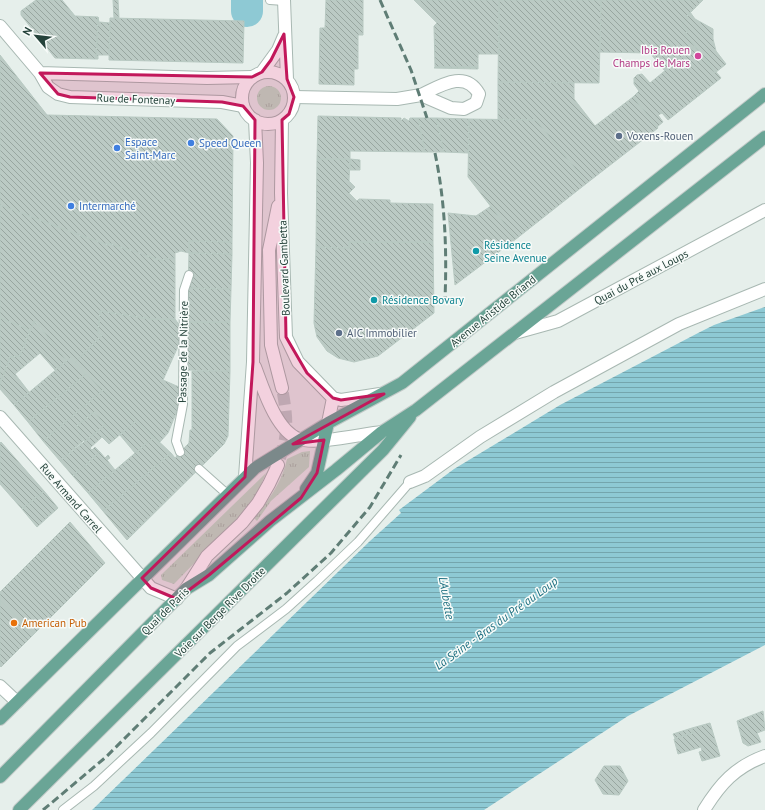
<svg xmlns="http://www.w3.org/2000/svg" width="765" height="810" viewBox="0 0 765 810" font-family="'PT Sans',sans-serif">
	<style>
		.grass { fill: url(#grass-tufts) }
		.water { fill: url(#water-rules) }
		.lines { fill: none; stroke-linecap: round; stroke-linejoin: round }
		.river { stroke: #8ec9d4; stroke-width: 32 }
		.building { fill: url(#building-back-hatch); stroke: #b8c9c2 }
		.tertiary-tunnel { stroke: #bfccc8; stroke-width: 12; stroke-dasharray: 12 6; stroke-linecap: butt }
		.service-casing { stroke: #a8b8b2; stroke-width: 10 }
		.minor-casing { stroke: #a8b8b2; stroke-width: 14 }
		.tertiary-casing { stroke: #a8b8b2; stroke-width: 14 }
		.primary-casing { stroke: #c2cac8; stroke-width: 14 }
		.service { stroke: #fff; stroke-width: 8 }
		.minor { stroke: #fff; stroke-width: 12 }
		.tertiary { stroke: #fff; stroke-width: 12 }
		.primary { stroke: #6aa596; stroke-width: 12 }
		.rail { stroke: #5f7d75; stroke-width: 3; stroke-dasharray: 8 4; stroke-linecap: butt }
		.marked { fill: #c2185b; fill-opacity: 0.2; stroke: #c2185b; stroke-width: 3; stroke-linejoin: round }
		.hotel-dot { fill: #d1479c; stroke: #f7fbf9; stroke-width: 1.5 }
		.service-dot { fill: #5c6f8a; stroke: #f7fbf9; stroke-width: 1.5 }
		.shop-dot { fill: #3f7fe0; stroke: #f7fbf9; stroke-width: 1.5 }
		.culture-dot { fill: #0f9aa8; stroke: #f7fbf9; stroke-width: 1.5 }
		.food-dot { fill: #e8710a; stroke: #f7fbf9; stroke-width: 1.5 }
		.labels { text-anchor: middle; dominant-baseline: central; stroke-width: 3; stroke-linejoin: round; paint-order: stroke }
		.hotel-label { font-size: 11px; fill: #b23c85; stroke: #f7fbf9; text-anchor: end }
		.street-label { font-size: 11px; fill: #24423a; stroke: #f7fbf9 }
		.service-label { font-size: 11px; fill: #4e5e75; stroke: #f7fbf9; text-anchor: start }
		.shop-label { font-size: 11px; fill: #366cbe; stroke: #f7fbf9; text-anchor: start }
		.culture-label { font-size: 11px; fill: #0d838f; stroke: #f7fbf9; text-anchor: start }
		.food-label { font-size: 11px; fill: #c56008; stroke: #f7fbf9; text-anchor: start }
		.water-label { font-size: 12px; font-style: italic; fill: #1c6f80; stroke: #f7fbf9 }
	</style>
	<defs>
		<pattern id="grass-tufts" width="24" height="20" patternUnits="userSpaceOnUse"><rect width="24" height="20" fill="#bfe0c8"/><path d="M3 7l-1-3M5 7V3M7 7l1-3M15 17l-1-3M17 17v-4M19 17l1-3" fill="none" stroke="#a4c1ad"/></pattern>
		<pattern id="water-rules" width="6" height="5" patternUnits="userSpaceOnUse"><rect width="6" height="5" fill="#8ec9d4"/><path d="M0 2.5h6" fill="none" stroke="#74a5ad"/></pattern>
		<pattern id="building-back-hatch" width="6" height="6" patternUnits="userSpaceOnUse"><rect width="6" height="6" fill="#bbcac4"/><path d="M-1 5l2 2M0 0l6 6M5-1l2 2" fill="none" stroke="#98a6a0"/></pattern>
	</defs>
	<rect width="100%" height="100%" fill="#e6efeb"/>
	<path class="grass" d="M257 98a12 12 0 1 1 24 0a12 12 0 1 1-24 0Z
		M310,451L309,467L271,501L257,521L254,518C269,500 282,482 287,459L302,452Z
		M266,473L257,494L241,515L174,584L162,580L161,575Z"/>
	<path class="water" d="M765,307V645L628,716L484,810H92L370,541L401,513L399,510L454,469L560,405L700,332L714,325Z"/>
	<g class="lines">
		<path class="river" d="M247,11V0"/>
	</g>
	<path class="building" d="M36,0H62L75,16L98,17L96,59L55,58L21,15V11Z
		M113,0H118L119,18H114Z
		M326,0H363V35H358V69H354V85L319,84L320,28H325Z
		M414,0H499V54H478V67H435L434,26L437,23Z
		M499,0H601L599,83L498,82Z
		M601,0H703L686,17L687,19L682,24L688,31L685,34L695,46L665,71L650,53L600,52Z
		M690,12L695,19L713,29V39L716,51L726,64L715,73L685,34L688,31L682,24L687,19L686,17Z
		M98,17L99,22L110,23L109,55H98V59H96Z
		M110,18L244,21L243,63L109,60Z
		M695,46L721,78L668,120L662,113L658,115L663,122L657,127L633,97L639,91L634,84V78L637,75L642,74L650,83Z
		M0,55L47,115L217,119L233,136L232,242L189,241V253L181,251L175,253V258L160,260L108,243V245L86,238L0,205Z
		M435,67H478V69L434,68Z
		M498,82L574,83V99L595,126L633,97L658,128L587,183L536,120L498,119Z
		M318,116L401,118V121L404,118L409,121L410,118H418L425,152L350,151V159H317Z
		M418,118H436L444,152H425Z
		M436,118L469,119L468,153L444,152Z
		M469,119L536,120L587,183L516,239L468,177Z
		M317,159H350L349,181L355,187L349,193L357,201L359,199L390,200V203L433,204V242H349V248L316,247Z
		M350,159L360,160V170H350Z
		M0,205L108,245V243L160,260L175,258V319H151L100,311L98,333L102,335L75,363L70,358L67,361L35,321L30,330L0,318Z
		M491,206L516,239L455,285L448,213L476,216Z
		M189,241L232,242V254L189,253Z
		M349,242H433L434,313L378,356L354,362L338,358L327,351L317,337L314,323L316,247L349,248Z
		M189,253L232,254L231,289L188,288Z
		M189,288L231,289L230,322H188Z
		M100,311L151,319H175L180,326V342L163,380L179,387V406L168,433L159,443L75,363L102,335L98,333Z
		M0,318L30,330L20,356L10,357L0,384Z
		M34,321L67,361L55,370L40,353L15,374L29,392L14,405L0,389V384L10,357L20,356Z
		M188,322H230V371L187,370Z
		M70,358L86,374L28,422L14,405Z
		M192,371H230L228,436L224,444L127,540L103,511L171,453L175,458L189,443L190,430H192Z
		M86,374L103,390L43,441L28,422Z
		M103,390L136,421L116,438L94,412L77,426L82,432L79,435L83,441L60,461L43,441Z
		M94,412L105,425L85,442L79,435L82,432L77,426Z
		M136,421L154,437L135,453L120,435Z
		M105,425L116,438L109,444L102,437L90,448L92,450L95,447L100,452L73,476L60,461Z
		M154,437L171,453L103,511L88,493Z
		M1,442L44,491L22,509L0,484V443Z
		M100,452L105,458L108,455L110,458L107,460L115,470L88,493L73,476Z
		M44,491L58,508L37,527L22,509Z
		M70,522L105,563L65,603L27,565Z
		M27,565L65,603L34,634L0,600V592Z
		M0,600L34,634L1,667L0,666Z
		M763,711L765,730L757,733L761,742L748,746L743,743L737,721Z
		M710,723L720,756L702,761L699,752L702,751L701,747L678,754L674,739L693,733L692,728Z
		M692,728L693,733L675,738L673,734Z
		M604,766H620L628,781L619,795L603,794L595,780Z"/>
	<g class="lines">
		<path class="tertiary-tunnel" d="M280,458C289,432 287,415 282,388"/>
		<g class="service-casing">
			<path id="service" d="M270,0L284,1
				M180,452L176,441L183,404L184,290L189,275
				M199,469L227,494
				M63,810L94,786L151,733L237,646L286,609L317,581L358,542L410,482"/>
		</g>
		<g class="minor-casing">
			<path id="minor" d="M0,26L40,73L48,87L58,94L70,97L222,102L243,106
				M40,73L207,78L252,77
				M294,97L397,99L421,95L451,108L464,109L476,103L479,94C465,69 440,86 421,95
				M515,333L558,321L765,210
				M0,417L151,588L177,599
				M410,482L425,476L480,437L554,392L679,324L765,289
				M0,686L17,702
				M704,810C720,784 735,767 765,756"/>
		</g>
		<g class="tertiary-casing">
			<path id="tertiary" d="M284,0L287,79
				M262,72L278,50L284,36
				M242 98a26 26 0 1 1 52 0a26 26 0 1 1-52 0Z
				M282,120L281,193L286,337L298,362L333,398L341,400L380,394
				M278,206L269,250L271,345L282,388
				M255,367C263,388 276,431 299,439C316,445 362,434 382,432
				M328,423L333,398
				M245,477L253,362L257,163L255,120
				M186,589L207,556L242,523L258,503L269,484L278,465"/>
		</g>
		<g class="primary-casing">
			<path id="primary" d="M306,489L317,473L328,423
				M0,719L255,468L328,423L402,383L765,94
				M0,777L186,589L209,575L270,521L336,470L382,432L416,410L765,137
				M19,810L383,450L410,417"/>
		</g>
		<use href="#service" class="service"/>
		<use href="#minor" class="minor"/>
		<use href="#tertiary" class="tertiary"/>
		<use href="#primary" class="primary"/>
		<path class="rail" d="M380,0L411,70L427,118
			M435,153C445,201 447,249 445,299
			M43,810L106,757L210,653L287,593L331,553L370,507L401,455"/>
	</g>
	<path class="marked" d="M284,34L287,79L294,97L289,114L282,120L286,337L307,373L333,398L341,400L384,394L293,444L324,440L317,473L301,498L209,575L177,599L151,588L142,578L245,477L253,362L255,120L243,106L222,102L70,97L58,94L40,73L252,77L262,72L271,60Z"/>
	<circle class="hotel-dot" cx="698" cy="56" r="4"/>
	<g class="service-dot">
		<circle cx="619" cy="136" r="4"/>
		<circle cx="339" cy="333" r="4"/>
	</g>
	<g class="shop-dot">
		<circle cx="191" cy="143" r="4"/>
		<circle cx="117" cy="148" r="4"/>
		<circle cx="71" cy="206" r="4"/>
	</g>
	<g class="culture-dot">
		<circle cx="476" cy="251" r="4"/>
		<circle cx="374" cy="300" r="4"/>
	</g>
	<circle class="food-dot" cx="14" cy="623" r="4"/>
	<g class="labels">
		<g class="hotel-label">
			<text x="690" y="50">Ibis Rouen<tspan x="690" dy="13">Champs de Mars</tspan></text>
		</g>
		<g class="street-label">
			<text transform="translate(136 99) rotate(2)">Rue de Fontenay</text>
			<text transform="translate(284 268) rotate(-92)">Boulevard Gambetta</text>
			<text transform="translate(641 277) rotate(-28)">Quai du Pré aux Loups</text>
			<text transform="translate(493 311) rotate(-39)">Avenue Aristide Briand</text>
			<text transform="translate(183 352) rotate(-89)">Passage de la Nitrière</text>
			<text transform="translate(71 498) rotate(49)">Rue Armand Carrel</text>
			<text transform="translate(165 611) rotate(-45)">Quai de Paris</text>
			<text transform="translate(220 612) rotate(-45)">Voie sur Berge Rive Droite</text>
		</g>
		<g class="service-label">
			<text x="627" y="136">Voxens-Rouen</text>
			<text x="347" y="333">AIC Immobilier</text>
		</g>
		<g class="shop-label">
			<text x="125" y="142">Espace<tspan x="125" dy="13">Saint-Marc</tspan></text>
			<text x="199" y="143">Speed Queen</text>
			<text x="79" y="206">Intermarché</text>
		</g>
		<g class="culture-label">
			<text x="484" y="245">Résidence<tspan x="484" dy="13">Seine Avenue</tspan></text>
			<text x="382" y="300">Résidence Bovary</text>
		</g>
		<g class="food-label">
			<text x="22" y="623">American Pub</text>
		</g>
		<g class="water-label">
			<text transform="translate(447 598) rotate(80)">L'Aubette</text>
			<text transform="translate(496 623) rotate(-36)">La Seine - Bras du Pré au Loup</text>
		</g>
	</g>
	<g transform="translate(36 36) rotate(298)" stroke="#f7fbf9" stroke-width="3" paint-order="stroke">
	<path d="M0-3L7 15L0 10L-7 15Z" fill="#24423a"/>
	<text y="-6" font-size="11" font-weight="bold" text-anchor="middle" fill="#24423a">N</text>
	</g>
</svg>
